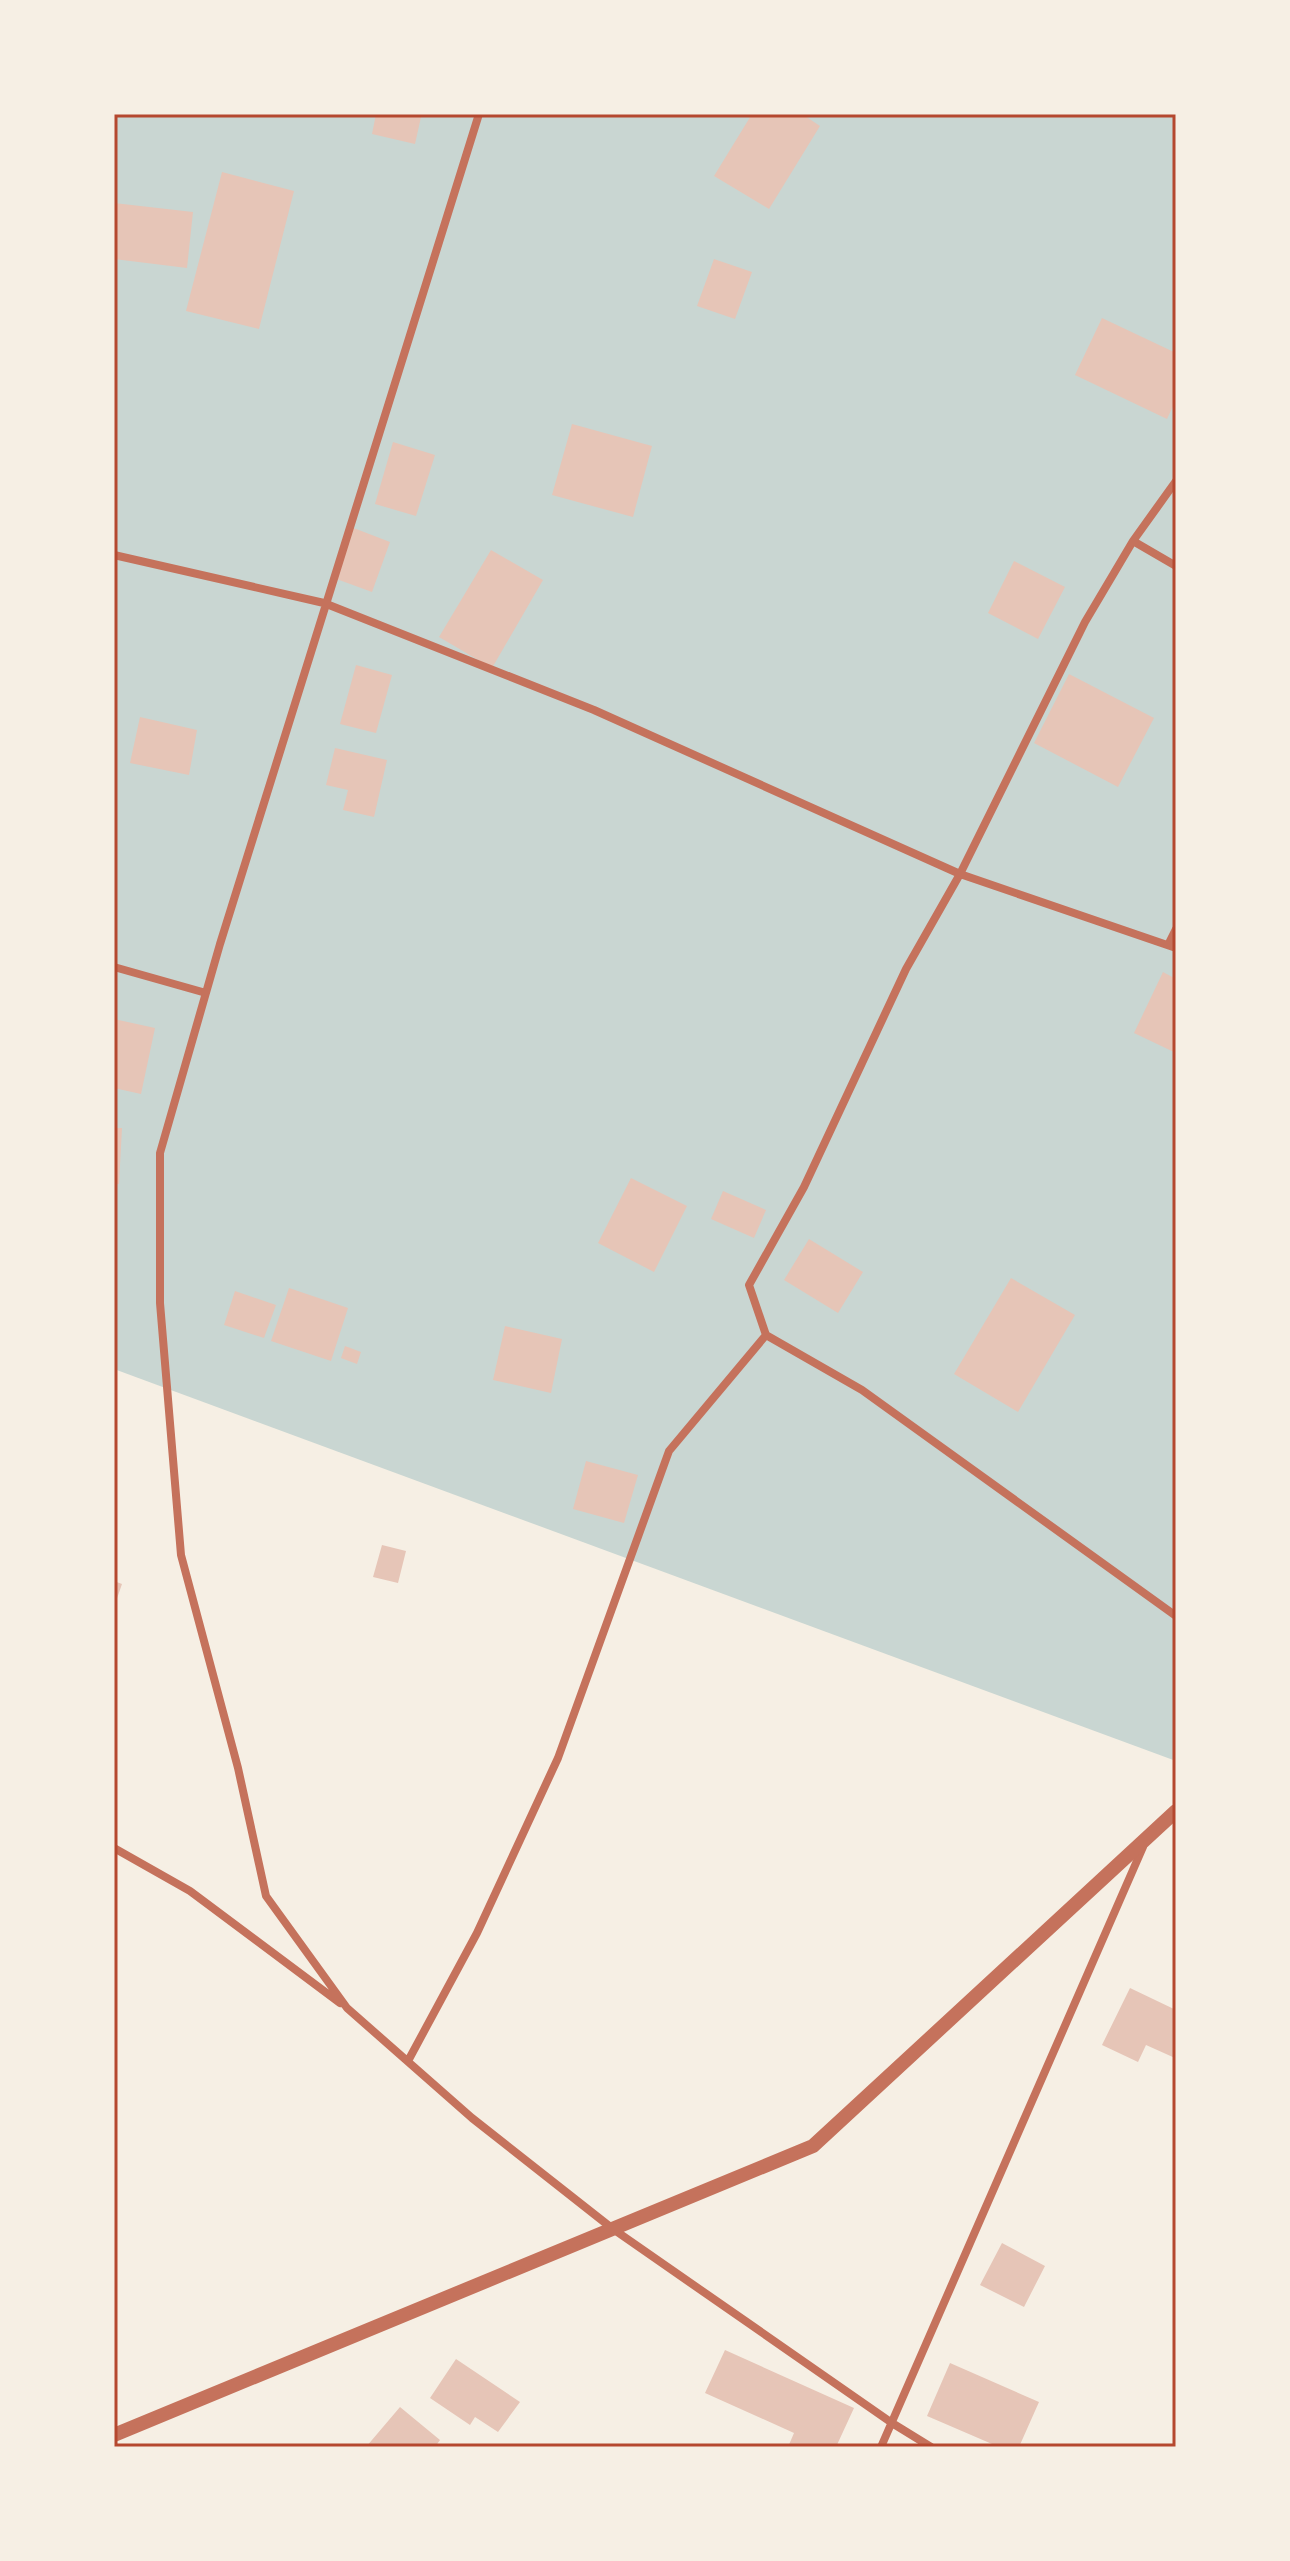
<svg xmlns="http://www.w3.org/2000/svg" width="1290" height="2561" viewBox="0 0 1290 2561" font-family="Raleway,sans-serif">
	<style>
		.water { fill: #c9d6d2 }
		.building { fill: #e6c5b7 }
		.lines { fill: none; stroke-linecap: round; stroke-linejoin: round }
		.minor { stroke: #c5725c; stroke-width: 8 }
		.tertiary { stroke: #c5725c; stroke-width: 14 }
		.neatline { fill: none; stroke: #b5482f; stroke-width: 3 }
	</style>
	<rect width="100%" height="100%" fill="#f6efe4"/>
	<path class="water" d="M114,114H1176V1761L114,1369Z"/>
	<path class="building" d="M376,114H408L421,117L415,144L372,134Z
		M752,114H802L820,126L769,209L714,176Z
		M222,172L294,191L259,329L186,311Z
		M114,203L193,212L187,268L114,259Z
		M714,259L752,272L735,319L697,306Z
		M1102,318L1176,353V400L1167,419L1075,375Z
		M572,424L652,446L633,517L552,495Z
		M393,442L435,455L416,516L375,504Z
		M351,527L390,542L372,592L331,577Z
		M491,550L543,580L492,668L439,637Z
		M1014,561L1065,587L1038,639L988,613Z
		M356,665L392,675L376,733L340,724Z
		M1069,674L1154,718L1118,787L1034,743Z
		M140,717L197,730L189,775L130,763Z
		M335,748L387,760L374,817L343,810L348,790L326,785Z
		M1163,972L1176,979V1053L1134,1033Z
		M114,1019L155,1028L141,1094L114,1088Z
		M114,1128H122L119,1184H114Z
		M631,1178L687,1206L654,1272L598,1243Z
		M723,1191L766,1210L754,1238L711,1219Z
		M809,1239L863,1272L838,1313L784,1280Z
		M1011,1278L1075,1315L1018,1412L954,1374Z
		M289,1288L348,1308L331,1361L271,1341Z
		M235,1291L276,1305L264,1338L224,1325Z
		M505,1326L562,1339L551,1393L493,1380Z
		M345,1346L361,1352L357,1364L341,1358Z
		M586,1461L638,1475L624,1523L573,1509Z
		M382,1545L406,1551L398,1583L373,1577Z
		M114,1581L122,1584L114,1607Z
		M1130,1988L1176,2010L1175,2058L1146,2045L1138,2062L1102,2045Z
		M1002,2243L1045,2266L1024,2307L980,2285Z
		M725,2350L854,2408L836,2447H788L794,2433L705,2393Z
		M456,2359L520,2402L498,2432L475,2417L470,2425L430,2398Z
		M950,2363L1039,2402L1019,2447H999L927,2416Z
		M400,2407L440,2440L435,2447H366Z"/>
	<g class="lines">
		<path class="minor" d="M479,114L220,944L160,1153V1303L181,1555L238,1768L266,1896L347,2008L472,2118L613,2229L892,2423L931,2447
			M1176,481L1133,541L1085,622L960,874L906,969L804,1187L749,1285L766,1335L862,1390L1176,1616
			M1133,541L1176,566
			M114,555L324,603L594,710L960,874L1176,948
			M1168,945L1176,929
			M114,967L206,993
			M114,1848L190,1891L340,2003
			M408,2061L477,1933L558,1758L669,1451L766,1335
			M881,2447L1143,1847"/>
		<path class="tertiary" d="M114,2435L813,2146L1176,1811"/>
	</g>
	<rect width="1290" height="2561" fill="none" stroke="#f6efe4" stroke-width="232"/>
	<rect x="116" y="116" width="1058" height="2329" class="neatline"/>
</svg>
